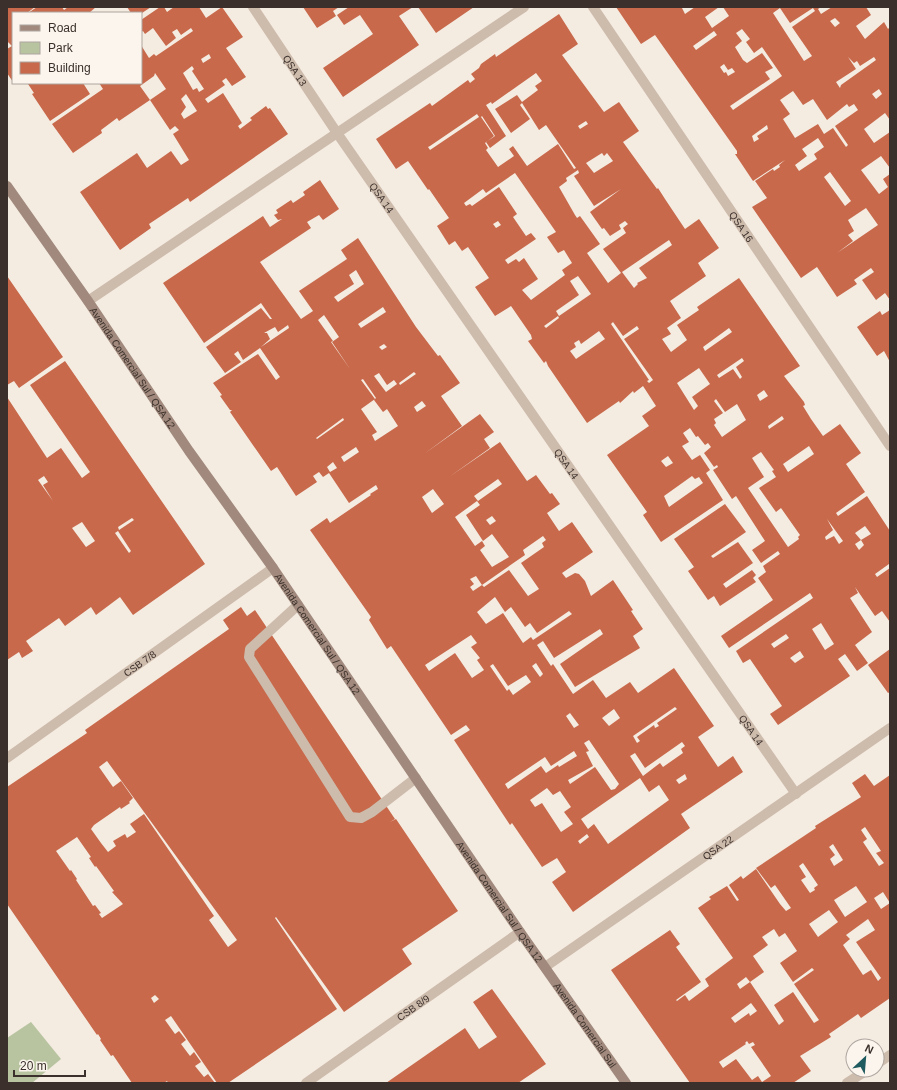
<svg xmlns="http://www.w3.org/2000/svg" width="897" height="1090" viewBox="0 0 897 1090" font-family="Helvetica,sans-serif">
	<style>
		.green { fill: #b8c4a0 }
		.building { fill: #c8694b; fill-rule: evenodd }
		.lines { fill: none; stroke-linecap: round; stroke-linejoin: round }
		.lane { stroke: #cdbbac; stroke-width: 10 }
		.street { stroke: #cdbbac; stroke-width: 10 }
		.secondary { stroke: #a18a7d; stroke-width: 10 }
		.labels { text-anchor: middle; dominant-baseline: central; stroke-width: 3.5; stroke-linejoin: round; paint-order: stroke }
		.street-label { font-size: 10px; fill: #3b302b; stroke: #fbf5ee }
	</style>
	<rect width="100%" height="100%" fill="#f4ebe1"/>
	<path class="green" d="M31,1022L61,1059L32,1083H7V1038Z"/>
	<path class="building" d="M7,7H35L27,13H13V82L7,73V49L12,46L7,41Z
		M37,7H62L64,10L68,7H96L89,13H28Z
		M127,7H151L142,13H131Z
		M160,7H164L167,12L174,7H199L206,18L222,7L243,37L226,48L246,77L232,86L226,78L222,81L225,85L205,99L208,103L223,93L242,123L238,126L240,129L252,120L250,118L266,106L268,109L270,108L288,134L190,202L188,198L149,224L151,228L120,250L80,192L137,153L147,168L171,151L181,165L189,160L173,134L179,130L175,126L170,130L150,100L119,121L117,118L101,130L102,133L73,153L52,124L103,89L99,83H141V45L149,58L154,54L156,56L193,31L191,28L181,35L177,29L172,32L176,38L166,46L153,28L145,34L143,31L141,32V20ZM209,54L211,58L203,63L201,59ZM192,66L194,69L192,71L204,89L199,92L197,88L193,90L183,73ZM155,73L166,89L150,100L140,86L154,76ZM186,94L197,111L184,119L181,114L186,107L181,99Z
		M303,7H339L333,11L336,16L317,28Z
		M349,7H413L399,16L419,45L343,97L323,68L373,34L360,15L344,25L337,15Z
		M418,7H474L436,33Z
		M616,7H684L682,8L685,14L695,7H719L705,17L712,28L729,16L723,7H821L818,9L821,14L832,7H866L871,15L856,26L865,39L884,22L888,29L890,27V120L885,113L864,129L874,143L890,132V168L881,156L861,170L879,194L888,187L883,179L890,174V300L885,293L876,300L862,280L874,272L871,268L854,280L857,284L837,297L817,267L801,278L752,207L767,198L755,181L773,169L774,171L780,167L779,165L785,160L753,181L735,154H737V151L655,35L641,44ZM780,8L790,23L813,8L815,11L792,27L812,56L804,61L773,13ZM835,18L840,23L835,27L830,21ZM742,29L750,39L746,42L754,53L762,47L782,76L733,110L730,106L770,79L765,72L773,68L762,53L747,63L743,60L735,47L742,41L736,33ZM714,31L717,35L696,50L693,46ZM848,57L854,63L857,61L860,66L874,57L876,60L841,85L840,88L836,82L856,69ZM724,64L728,70L732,68L735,72L728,76L726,72L724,73L720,67ZM879,89L882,94L876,99L872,94ZM793,91L803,105L813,99L827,120L847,104L849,107L854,104L858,110L835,126L848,145L846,147L833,128L824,134L818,124L795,138L783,119L790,114L780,100ZM767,125L768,129L757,136L759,139L754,142L752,136ZM818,138L824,147L814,154L817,159L799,171L795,165L807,156L802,149ZM830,172L851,201L845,206L824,177ZM866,208L878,225L837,253L853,241L848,235L854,231L848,220Z
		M559,14L578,44L562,55L604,112L619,102L639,131L623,142L657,189L658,188L665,199L685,229L699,219L719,248L698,263L706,276L670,301L681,318L667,328L671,334L662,339L671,352L687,340L677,325L699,310L697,307L739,278L800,366L784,376L804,402L805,405L803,406L811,419L823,436L840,424L861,453L846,464L865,492L836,513L838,516L867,496L890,531V566L889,564L875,574L877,577L890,568V622L882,611L875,616L855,587L858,593L850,598L872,632L855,645L868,663L857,671L845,654L838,659L850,676L778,725L770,714L782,706L750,659L743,663L736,651L813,598L810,593L729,648L721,636L773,600L758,578L766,572L763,566L780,554L778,551L761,563L752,550L765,541L736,496L732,499L713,470L718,467L717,465L714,467L704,453L711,447L708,443L705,445L698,436L696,437L690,428L683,433L689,442L682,446L692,460L700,455L710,470L706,473L723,500L661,542L643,515L647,512L607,455L649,426L642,416L656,406L643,386L634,393L633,391L620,403L619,401L587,423L548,366L546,361L544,363L528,341L532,339L531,335L511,306L495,316L475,287L489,278L468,247L462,251L455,241L449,245L437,226L449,218L429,189L428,190L408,161L396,169L376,139L430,103L432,106L468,80L470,83L475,79L471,74L479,68L481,64L495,54L496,57ZM536,73L542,81L535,86L538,90L522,102L517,95L495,109L511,133L530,119L520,105L522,103L539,130L546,125L576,168L574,169L558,144L527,166L513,146L509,149L514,156L498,167L486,150L488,148L485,143L494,136L481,117L482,116L495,136L486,142L490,148L506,136L486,105L491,102L492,104ZM477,114L479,117L430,150L428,147L430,146ZM586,121L588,124L580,129L578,126ZM602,153L604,156L607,153L613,161L594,173L586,163ZM578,170L579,173L574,176L594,206L621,189L590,212L602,229L604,228L610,236L621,229L619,225L625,221L628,224L623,228L626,233L603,249L621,273L608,283L587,253L600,244L580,216L577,218L575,215L559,187L567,181L566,178ZM515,173L556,232L547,237L558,253L564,250L572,263L562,270L565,275L531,300L522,290L538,279L524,258L519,262L516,259L508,264L505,260L536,239L531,233L526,236L513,217L517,214L499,187L472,206L470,204L466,206L464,203L483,189L486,193ZM498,221L501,225L496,228L493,224ZM669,240L672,245L639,268L647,278L637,283L638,284L634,288L622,272ZM578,276L591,294L559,316L556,311L579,295L570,281ZM558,316L559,318L546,328L544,326ZM613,322L623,336L637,326L639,329L624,339L653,380L649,383L647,381L649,380L611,324ZM729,328L732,332L705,351L703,347ZM599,331L605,339L576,359L570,351L576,347L574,343L579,340L581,344ZM742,358L744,361L736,367L742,377L740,379L733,369L719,378L717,375ZM699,368L710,384L692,397L698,406L694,410L677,383ZM764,390L768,396L760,401L757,395ZM716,399L725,412L737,404L746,420L722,437L714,425L716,423L714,419L723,413L714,401ZM782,416L784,419L769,429L768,426ZM809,446L814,454L788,472L783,464ZM761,452L774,470L772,471L776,477L759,488L776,512L781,508L800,535L798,537L799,539L788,547L748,488L764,477L752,458ZM668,456L673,463L666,467L661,461ZM692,476L695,479L699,477L703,483L669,507L664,496ZM827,519L843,541L839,544L834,536L826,540L825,537L833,530ZM865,526L871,534L861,540L864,545L859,550L855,544L861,540L855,533ZM821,623L834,644L825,650L812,629ZM786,634L789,638L774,648L771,644ZM800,651L804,657L795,663L790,658Z
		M30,83H83L90,94L50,121L32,94L34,93L28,84Z
		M320,180L339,209L323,220L319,215L307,222L311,228L260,262L280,290L301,319L313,311L299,291L347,259L341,250L358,238L416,327L438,356L440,355L460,383L441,396L462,426L424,454L480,414L494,432L484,439L490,448L449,477L500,442L527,481L536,475L550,494L552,493L560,504L547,513L559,531L572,522L593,552L562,573L566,578L575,573L579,574L585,581L591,596L613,580L633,610L631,611L643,629L633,636L640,648L575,687L560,664L603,634L600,629L554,658L543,641L537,645L551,666L553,664L573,694L593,680L606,698L630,682L638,693L674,668L714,726L698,737L718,767L733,756L743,772L681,814L690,828L573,912L552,882L566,872L557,858L542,867L512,823L510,825L454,740L470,730L466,725L451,735L391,646L387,649L369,620L371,617L310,530L327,518L330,523L371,495L370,494L378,489L376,485L349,503L329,473L323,477L319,472L313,476L317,482L296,496L277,467L271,471L230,412L232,410H230L220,396L222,395L213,383L258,354L276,380L280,377L260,348L243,360L238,351L234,354L241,362L225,373L206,347L261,308L270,319H272L261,303L204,343L163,283L263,216L270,227L282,219L278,220L274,215L278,213L276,210L291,200L293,203L305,195L303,192ZM356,270L364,284L338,302L334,297L354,284L349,275ZM383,307L386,312L361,328L358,324ZM324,315L339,337L332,342L350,369L331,342L333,341L318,320ZM288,325L289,328L261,347L270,339L267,333H264L275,327L278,332ZM384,344L387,347L382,350L379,347ZM414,372L416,374L400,385L399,383ZM379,373L387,385L394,380L397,384L386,392L374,376ZM363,379L376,398L374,400L383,412L387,409L398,426L375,441L372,435L377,432L361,409L375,399L361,380ZM422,401L426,406L417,412L414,407ZM343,418L344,420L317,439L316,438ZM356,447L359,452L344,462L341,457ZM333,462L337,468L330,472L327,467ZM498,479L502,484L478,501L474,496ZM433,489L444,504L432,513L422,497ZM477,501L480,505L466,515L483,541L492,534L509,557L492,567L480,550L485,546L482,541L475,546L455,517ZM492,516L496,521L490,525L486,520ZM543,536L546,540L542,543L544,547L521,563L539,589L528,596L509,570L484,587L482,585L525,555L523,550ZM476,576L482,585L473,591L470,587L474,584L470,579ZM495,597L505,612L511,607L525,627L530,623L537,633L569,611L572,614L533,640L531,637L523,643L503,613L486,624L477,612ZM471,635L477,643L471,647L480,658L477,660L484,670L472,678L455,653L429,671L425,665ZM536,663L543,674L540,677L532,666ZM493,664L508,686L526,675L531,682L513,695L509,689L507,691L490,666ZM675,707L677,709L657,723L659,726L655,728L654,725L637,737L640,741L637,743L633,736ZM614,709L620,718L609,726L602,718ZM570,713L579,725L574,728L566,716ZM589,740L619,784L615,789L611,790L595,767L570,784L568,780L593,766L586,752L589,751L584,743ZM682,742L685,746L681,749L683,753L663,767L660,763L643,776L630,756L635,753L645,768ZM574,751L577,756L559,767L558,765L546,773L541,766L508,789L505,784L545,757L551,766ZM685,774L687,779L679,784L676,780ZM640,778L649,792L659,785L669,800L608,844L594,824L588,829L581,819ZM547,788L553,795L560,791L571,807L564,812L573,824L561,832L542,803L535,807L530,800ZM587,834L589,837L580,844L578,841Z
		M7,276L63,357L19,388L14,381L7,385Z
		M890,310V362L884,351L877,356L857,327L880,311L882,315Z
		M65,361L205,564L133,615L120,597L96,615L91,607L65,626L59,618L26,641L33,651L22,658L19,652L7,660V397L47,458L61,448L82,478L90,472L30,385ZM44,476L48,482L43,485L53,501L38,480ZM132,518L134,520L119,530L118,527ZM82,522L95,541L86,547L72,528ZM118,531L131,551L129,553L115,533Z
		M725,504L746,532L711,556L713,558L738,542L753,563L723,584L726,588L752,570L756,575L753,578L756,582L720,606L714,596L708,600L688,571L694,567L674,539Z
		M241,607L247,616L255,610L395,819L390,822L396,819L458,911L402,949L412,964L344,1012L276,917L275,918L337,1009L228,1083H217L171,1016L165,1020L175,1034L179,1031L186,1040L181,1044L190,1056L194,1052L201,1062L195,1066L204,1077L208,1074L215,1083H168L167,1081L164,1083H132L113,1055L111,1056L100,1040L101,1039L98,1034L97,1035L7,904V787L87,733L85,730L229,629L223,620ZM107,761L237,940L228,947L209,920L214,916L144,814L130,824L136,832L127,838L125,834L113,841L116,846L108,852L101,843L91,829L94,825L120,807L121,809L130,803L129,802L133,798L121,781L113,787L99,767ZM77,837L91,857L89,858L95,867L96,866L114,891L112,892L123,904L102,918L99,914L101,913L95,905L93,906L76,880L77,879L71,870L70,871L56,851ZM155,995L159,999L154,1003L151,998Z
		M890,649V692L888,693L868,665Z
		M865,774L874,786L890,775V998L861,1018L858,1014L829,1034L831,1037L800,1056L811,1071L793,1083H690L611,970L670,930L680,944L676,947L701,982L676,1000L677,1001L685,995L689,1001L709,986L705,979L733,958L698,908L711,899L709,897L727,886L737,901L739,900L729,885L741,876L743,879L756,869L780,904L786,911L791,908L775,885L771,888L756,868L816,828L815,826L861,797L852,783ZM865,827L881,851L876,853L884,863L879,866L863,842L867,839L861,830ZM833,844L843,860L834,866L830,859L835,855L829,847ZM803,863L818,885L814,888L815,890L810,893L801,880L806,877L799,866ZM856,886L867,902L845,917L834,900ZM883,892L890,903L881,909L874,898ZM829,910L838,922L818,937L809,924ZM868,919L875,930L856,942L881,978L878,981L871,970L863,975L843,945L850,939L846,935ZM774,929L779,937L785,933L797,951L780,963L793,982L812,968L814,970L794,984L819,1020L814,1023L793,992L774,1005L784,1021L779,1025L750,982L764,972L753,956L768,945L762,937ZM746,977L750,982L740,989L737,984ZM751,1003L757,1011L750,1016L749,1013L735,1023L731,1018ZM747,1041L749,1044L753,1042L755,1045L751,1047L771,1076L762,1082L758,1076L752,1080L736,1059L723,1068L719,1062L746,1044L745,1043Z
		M492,989L546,1064L518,1083H386L465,1028L479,1049L497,1037L473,1002Z"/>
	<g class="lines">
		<path class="lane" d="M298,605L250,649L249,657L350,817L361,818L372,812L416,778"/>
		<g class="street">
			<path id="s1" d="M253,7L337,133L796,794"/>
			<path id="s2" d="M593,7L890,446"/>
			<path d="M88,301L524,7"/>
			<path id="s3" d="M7,758L273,568"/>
			<path id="s4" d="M545,967L890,728"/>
			<path d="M877,1064L890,1055"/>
			<path id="s5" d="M306,1083L520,932"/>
			<path d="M847,1083L867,1070"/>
		</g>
		<path class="secondary" id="s6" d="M7,186L88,301L189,451L273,568L520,932L626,1083"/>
	</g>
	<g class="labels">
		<g class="street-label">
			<text stroke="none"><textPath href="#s1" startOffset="76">QSA 13</textPath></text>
			<text stroke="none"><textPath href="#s1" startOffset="230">QSA 14</textPath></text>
			<text stroke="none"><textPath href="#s2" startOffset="265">QSA 16</textPath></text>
			<text stroke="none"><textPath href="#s6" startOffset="221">Avenida Comercial Sul / QSA 12</textPath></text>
			<text stroke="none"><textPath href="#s1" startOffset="554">QSA 14</textPath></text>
			<text stroke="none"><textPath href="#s6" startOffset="545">Avenida Comercial Sul / QSA 12</textPath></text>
			<text stroke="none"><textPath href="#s3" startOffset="163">CSB 7/8</textPath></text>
			<text stroke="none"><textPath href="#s1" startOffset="878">QSA 14</textPath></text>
			<text stroke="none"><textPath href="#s4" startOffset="210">QSA 22</textPath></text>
			<text stroke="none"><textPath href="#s6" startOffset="869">Avenida Comercial Sul / QSA 12</textPath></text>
			<text stroke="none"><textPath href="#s5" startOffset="131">CSB 8/9</textPath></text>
			<text stroke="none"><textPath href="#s6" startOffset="1019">Avenida Comercial Sul</textPath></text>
		</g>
	</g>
	<rect width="897" height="1090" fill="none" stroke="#3b302b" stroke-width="16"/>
	<rect x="12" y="12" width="130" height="72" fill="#fbf5ee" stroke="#aea6a0"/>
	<rect x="20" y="25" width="20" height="6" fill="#a18a7d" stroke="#aea6a0"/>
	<text x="48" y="32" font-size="12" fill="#3b302b">Road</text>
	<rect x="20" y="42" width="20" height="12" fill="#b8c4a0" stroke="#aea6a0"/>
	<text x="48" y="52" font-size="12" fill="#3b302b">Park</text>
	<rect x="20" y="62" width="20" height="12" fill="#c8694b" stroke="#aea6a0"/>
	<text x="48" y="72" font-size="12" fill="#3b302b">Building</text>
	<g transform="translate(865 1058) rotate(26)"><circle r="19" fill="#fbf5ee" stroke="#aea6a0"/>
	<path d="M0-3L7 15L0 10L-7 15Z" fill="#1f5a5e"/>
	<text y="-6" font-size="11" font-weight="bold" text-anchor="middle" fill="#3b302b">N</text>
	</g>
	<path d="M14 1070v6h71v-6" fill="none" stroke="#3b302b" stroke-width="2"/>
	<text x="20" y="1070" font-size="12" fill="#3b302b" stroke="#fbf5ee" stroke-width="3" paint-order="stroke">20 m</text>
</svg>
